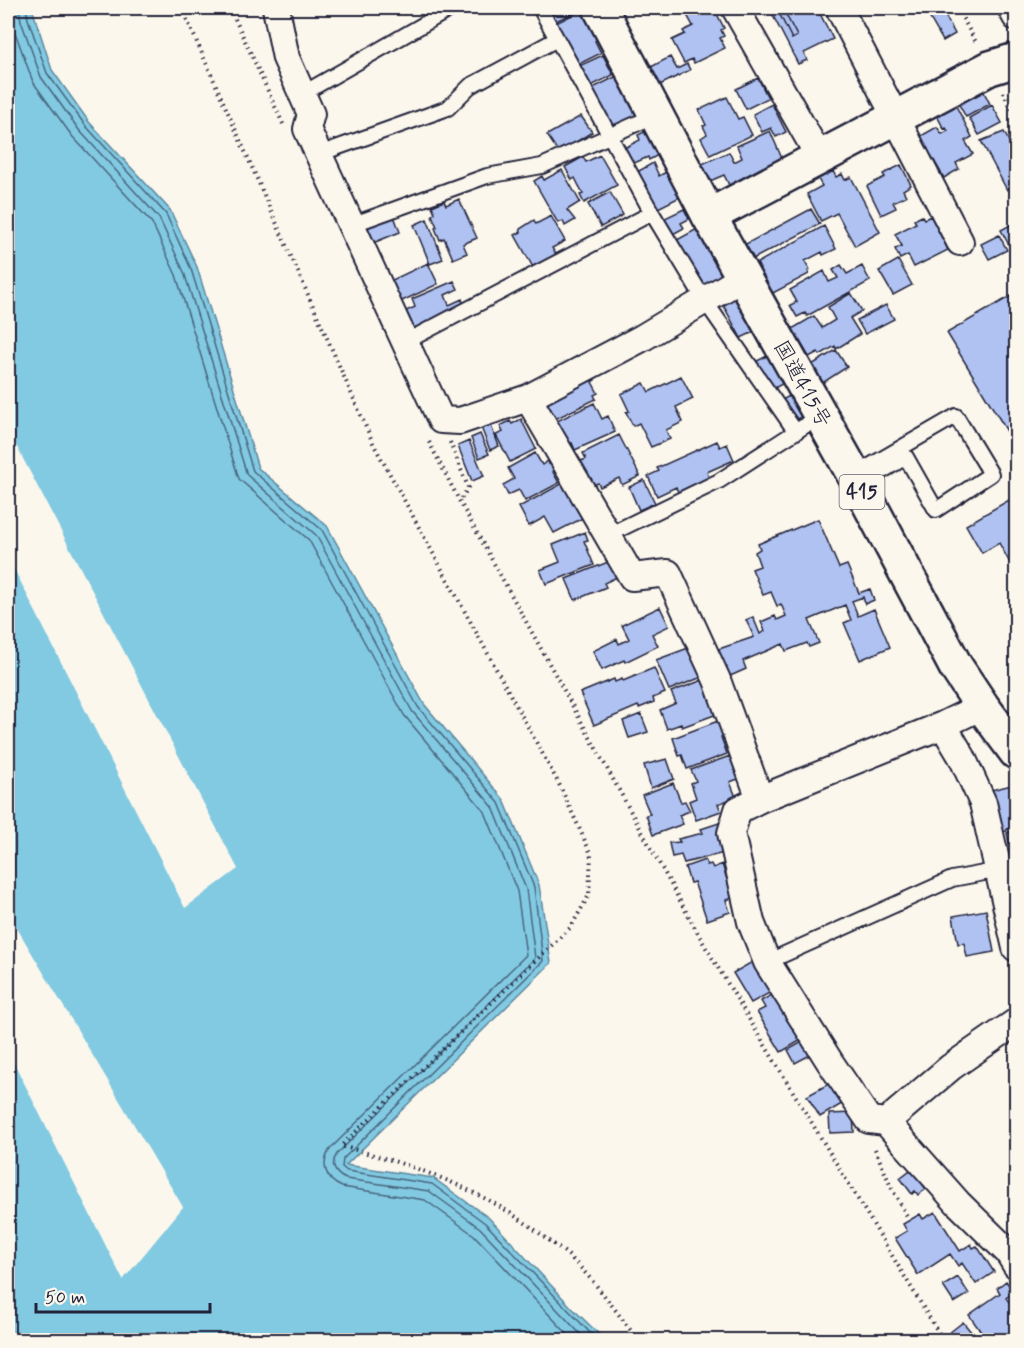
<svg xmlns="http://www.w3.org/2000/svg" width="1024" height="1348" viewBox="0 0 1024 1348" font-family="Mynerve,'Klee One',sans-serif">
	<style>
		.water { fill: #82cae2; stroke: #5c879f; stroke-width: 1.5 }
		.pier { fill: #fbf7ec }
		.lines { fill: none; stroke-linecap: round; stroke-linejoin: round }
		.shore { stroke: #48657e; stroke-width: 1.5 }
		.building { fill: #afc2f1; stroke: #22223b; stroke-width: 1.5 }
		.lane-casing { stroke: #22223b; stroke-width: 18 }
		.street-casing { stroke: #22223b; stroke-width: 30 }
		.secondary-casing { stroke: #22223b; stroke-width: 38 }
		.highway-casing { stroke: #22223b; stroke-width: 38 }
		.path { stroke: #22223b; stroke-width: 4; stroke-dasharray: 1.5 4.5; stroke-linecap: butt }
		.lane { stroke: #fbf7ec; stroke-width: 14 }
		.street { stroke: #fbf7ec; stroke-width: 26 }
		.secondary { stroke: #fbf7ec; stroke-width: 33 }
		.highway { stroke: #fbf7ec; stroke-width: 33 }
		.labels { text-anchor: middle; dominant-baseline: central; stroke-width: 4.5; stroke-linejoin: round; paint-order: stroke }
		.shield { fill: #fbf7ec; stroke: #636270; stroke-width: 1.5 }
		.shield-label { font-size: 20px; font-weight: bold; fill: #22223b }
		.street-label { font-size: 21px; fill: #22223b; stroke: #fbf7ec }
	</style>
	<rect width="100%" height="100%" fill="#fbf7ec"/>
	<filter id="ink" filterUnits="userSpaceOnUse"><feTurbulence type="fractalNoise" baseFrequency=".0167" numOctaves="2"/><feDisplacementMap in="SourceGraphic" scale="12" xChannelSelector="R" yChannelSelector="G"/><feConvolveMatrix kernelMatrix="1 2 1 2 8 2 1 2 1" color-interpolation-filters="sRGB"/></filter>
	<g filter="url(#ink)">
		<path class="water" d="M8,8H32L52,70L89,122L170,210L197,267L258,468L327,526L424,704L504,800L539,885L551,963L346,1165L433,1178L489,1218L572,1308L605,1340H8Z"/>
		<path class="pier" d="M8,430L238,869L185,908L8,557Z
			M8,913L183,1207L123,1280L8,1051Z"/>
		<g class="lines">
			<path class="shore" d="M10,8L12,24L33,82L72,136L152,223L176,275L239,479L309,540L404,715L485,812L517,891L526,955L331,1148C320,1163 325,1180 342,1187L425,1200L474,1235L573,1340
				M19,8L21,21L41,77L79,130L159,218L184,272L247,475L316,535L412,711L493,807L526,889L535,958L337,1154C330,1164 334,1174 346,1179L429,1191L480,1228L586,1340
				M26,8L28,19L47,73L85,125L166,214L191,269L253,471L322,530L418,707L499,803L534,887L543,961L343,1159L342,1167L347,1171L432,1184L485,1223L597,1340"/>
		</g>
		<path class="building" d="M551,8H580L581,9L554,22L548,9Z
			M702,8H710L711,10L714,8L724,28L721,30L724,36L720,38L725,48L694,63L692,59L684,63L672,40L685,34L683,31L693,26L687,15Z
			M769,8H817L833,39L804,53L807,60L798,64Z
			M924,8H941L955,34L943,41Z
			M783,9L797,36L792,39L778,11Z
			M582,10L597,39L595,41L601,53L577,65L556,23Z
			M603,55L613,75L589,87L579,66Z
			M670,57L677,69L687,64L690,70L658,86L649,68Z
			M617,76L638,115L612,128L591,89Z
			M758,78L768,98L746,109L736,89Z
			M982,88L990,104L966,117L957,101Z
			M727,97L738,119L743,117L752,135L710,155L701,138L707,134L703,126L706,125L699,110Z
			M954,102L972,137L965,141L973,154L956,163L959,169L944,178L932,157L930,158L923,145L925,144L921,136L937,127L942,134L948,131L946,128L944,129L935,112Z
			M772,104L786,132L776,137L771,128L762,132L753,114Z
			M992,105L1002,123L979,135L969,118Z
			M581,116L592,132L559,153L547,135Z
			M648,130L660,154L649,160L648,157L632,164L624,148L640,140L638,135Z
			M770,131L784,163L730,187L724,175L710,181L702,164L729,152L734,162L742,158L737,146Z
			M1004,132L1016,155V185L1007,190L981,141Z
			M600,155L617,185L584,203L580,195L583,194L575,178L572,180L565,167L583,157L586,162Z
			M653,163L659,176L668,171L682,196L656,209L637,172Z
			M901,165L911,185L903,190L906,196L893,202L896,208L881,215L867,186L885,177L883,174Z
			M562,170L580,202L567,210L575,220L565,226L563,221L558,223L534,181L542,176L544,180Z
			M833,171L836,177L842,174L845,180L851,177L880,232L855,246L837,213L821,221L807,194L822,186L818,179Z
			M610,192L623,215L601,227L588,204Z
			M459,199L477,238L463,244L467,253L453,259L444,238L440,240L435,228L437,227L432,215L435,213L432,206L444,201L446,205Z
			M684,209L689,219L681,223L684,228L671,235L663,219Z
			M811,209L820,224L751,260L744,245Z
			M394,216L400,232L373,243L367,227Z
			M551,216L565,241L552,248L557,256L534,269L515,235L521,232L520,229L534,220L536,224Z
			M922,216L924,219L931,216L948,250L914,267L908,255L900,259L895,249L902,246L895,234L916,223L914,220Z
			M427,219L443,259L430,264L414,225Z
			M1016,222V243L1010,247L1001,230Z
			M824,226L836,249L823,255L822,252L805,261L810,270L808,271L809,274L771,294L758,270L760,269L757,263Z
			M699,228L725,273L721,274L724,279L704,290L677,240Z
			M999,235L1007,250L989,259L981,244Z
			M898,260L912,285L893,295L879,271Z
			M428,263L438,284L400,302L390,281Z
			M841,265L847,274L862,266L870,281L807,316L805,313L797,317L790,305L797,302L790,290L824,271L829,282L838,278L833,270Z
			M454,281L458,289L445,295L449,305L462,299L465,308L415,330L406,311L415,307L412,299Z
			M851,293L862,311L850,318L860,334L836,349L835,346L820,355L818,352L809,357L792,329L814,316L822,328L835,320L828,307Z
			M1016,293V446L947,333Z
			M730,294L733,299L738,297L756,331L741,338L720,299Z
			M886,305L894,319L865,334L857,320Z
			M836,350L847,367L821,384L810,366Z
			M769,355L782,384L771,390L755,362Z
			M593,375L595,380L592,382L598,393L594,395L596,399L555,419L545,399Z
			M681,376L693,399L676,407L683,422L666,430L670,439L651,447L639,423L633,426L626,412L629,411L621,394L644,383L649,392Z
			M791,395L801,417L792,421L782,400Z
			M594,403L602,419L608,416L615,432L575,450L572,443L568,444L557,421Z
			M521,419L536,449L510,462L496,435L503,432L500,426L510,421L512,424Z
			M489,421L499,446L490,450L480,425Z
			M480,434L489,454L479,458L471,438Z
			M619,435L640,476L622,485L619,478L600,487L598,483L593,485L581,461L586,459L583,453Z
			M469,441L484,476L472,481L458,446Z
			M717,441L720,447L727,444L734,460L707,472L709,478L678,492L676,487L657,496L648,476L659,471L657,468Z
			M535,453L542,465L548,461L549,464L552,462L556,470L553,472L559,483L525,501L519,490L508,495L503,485L514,479L508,468Z
			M644,480L655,503L639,510L629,487Z
			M567,481L583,518L554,533L545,517L529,526L519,507Z
			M1016,496V574L999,543L982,553L966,525Z
			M818,519L839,568L847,565L859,593L870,589L874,600L865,604L863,597L852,601L858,616L874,609L890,647L860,660L844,623L851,620L845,605L809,620L819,643L809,647L807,643L786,651L783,644L743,661L746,669L728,677L716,650L754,637L746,620L753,617L760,634L765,631L761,622L775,616L777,620L786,616L781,604L777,606L771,592L763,595L752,569L760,566L755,552L760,549L758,544Z
			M585,532L588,540L584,541L594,565L546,584L540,570L560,562L553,545Z
			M613,560L617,577L604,583L606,587L575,600L566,579Z
			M660,607L669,626L652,634L658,646L625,662L624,660L602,670L593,651L617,639L619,644L629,639L622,625Z
			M691,647L702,677L669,690L656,660Z
			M654,668L665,693L653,698L654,702L639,708L638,706L594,725L580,693L614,679L615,682L622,679L623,681Z
			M703,680L717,714L682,727L681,724L667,729L660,710L676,703L671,692Z
			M641,714L648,732L629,738L623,721Z
			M718,721L724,736L721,737L727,754L687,769L682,755L679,756L673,738Z
			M730,756L738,779L730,782L736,797L718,804L721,811L696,820L689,801L696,798L691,783L696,781L691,770Z
			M667,759L674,779L651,788L644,765Z
			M673,783L681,802L685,801L690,811L679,815L683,824L653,835L646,815L650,814L642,795Z
			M1016,784V827L1007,829V831L998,833L987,791Z
			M719,823L724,853L684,863L681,855L672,857L669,843L680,842L678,839L703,833L701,829Z
			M1016,830V868H1014L1012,862L1008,863L1006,852L1011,851L1007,833Z
			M705,860L707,865L711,864L713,868L722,864L733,898L726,900L730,912L707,920L694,882L690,883L685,867Z
			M986,910L994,952L967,957L964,943L958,944L953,916Z
			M754,961L771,992L751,1003L733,973Z
			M775,993L803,1039L781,1052L757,1012L765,1008L761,1001Z
			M806,1040L814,1053L795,1063L788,1050Z
			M832,1082L845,1102L820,1117L807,1096Z
			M853,1113L854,1132L830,1133L829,1114Z
			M914,1167L926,1183L923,1185L926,1189L918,1195L915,1191L912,1194L900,1178Z
			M935,1212L960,1251L971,1244L973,1248L977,1246L994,1272L976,1284L962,1263L958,1266L950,1254L918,1275L895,1238L907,1231L903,1224L920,1214L923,1219Z
			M958,1277L969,1294L954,1303L943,1286Z
			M1006,1281L1014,1292L1006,1298L1013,1307L1016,1305V1333L1006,1340H973L971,1338L981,1332L969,1315L1000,1293L997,1288Z
			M963,1322L972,1333L961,1340H955L949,1333Z"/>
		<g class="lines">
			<g class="lane-casing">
				<path id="lane" d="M540,8L652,213L705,301L796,432
					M302,94L452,8
					M319,154L448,108L470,86L557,39
					M351,225L487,176L542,166L656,115
					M405,342L652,213
					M854,475L956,416L991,474L936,510L906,457L859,485
					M608,535L719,481L820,416
					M767,962L952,879L1000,870"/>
			</g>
			<g class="street-casing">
				<path id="street" d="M276,8L286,58L311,114L307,129L441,420L460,421L528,398L642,338L742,278
					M735,8L820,158
					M839,8L960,242
					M1011,8L1016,17
					M528,398L632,577L668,573L717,680L760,799
					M982,706L943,725L760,799L738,810L731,833L751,922L767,962L830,1062L869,1120L886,1122L958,1203L1008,1252L1016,1265
					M943,725L962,757L983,803L1016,948
					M886,1122L951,1067L1016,1022"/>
			</g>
			<g class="secondary-casing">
				<path id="secondary" d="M709,216L990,68L1016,60"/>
			</g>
			<g class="highway-casing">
				<path id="highway" d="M600,8L709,216L854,475L956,667L982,706L1016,752"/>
			</g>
			<path class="path" d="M182,8L374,445L559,784L591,854L589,895L571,927L341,1146C417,1166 484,1189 547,1239C556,1246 567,1253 575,1262C599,1286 618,1314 638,1340
				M230,8L283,124
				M957,8L977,44
				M1003,92L1016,118
				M429,442L460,502L705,946L943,1340
				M450,442L468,487L460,502
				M875,1149L891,1187L907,1216"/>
			<use href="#lane" class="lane"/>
			<use href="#street" class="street"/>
			<use href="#secondary" class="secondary"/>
			<use href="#highway" class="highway"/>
		</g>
	</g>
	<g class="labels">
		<rect class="shield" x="839.5" y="475" width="45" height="34" rx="4.5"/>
		<g class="shield-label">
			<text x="862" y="492">415</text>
		</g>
		<g class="street-label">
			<text transform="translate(802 384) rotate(61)">国道415号</text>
		</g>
	</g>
	<rect width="1024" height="1348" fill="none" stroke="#fbf7ec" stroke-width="30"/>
	<rect x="15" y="15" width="994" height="1318" fill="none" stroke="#22223b" stroke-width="2" filter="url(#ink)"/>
	<path d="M36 1303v9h174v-9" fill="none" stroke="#22223b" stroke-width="3"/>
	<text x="45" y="1303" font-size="18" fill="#22223b" stroke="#fbf7ec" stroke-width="4.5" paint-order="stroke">50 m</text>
</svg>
